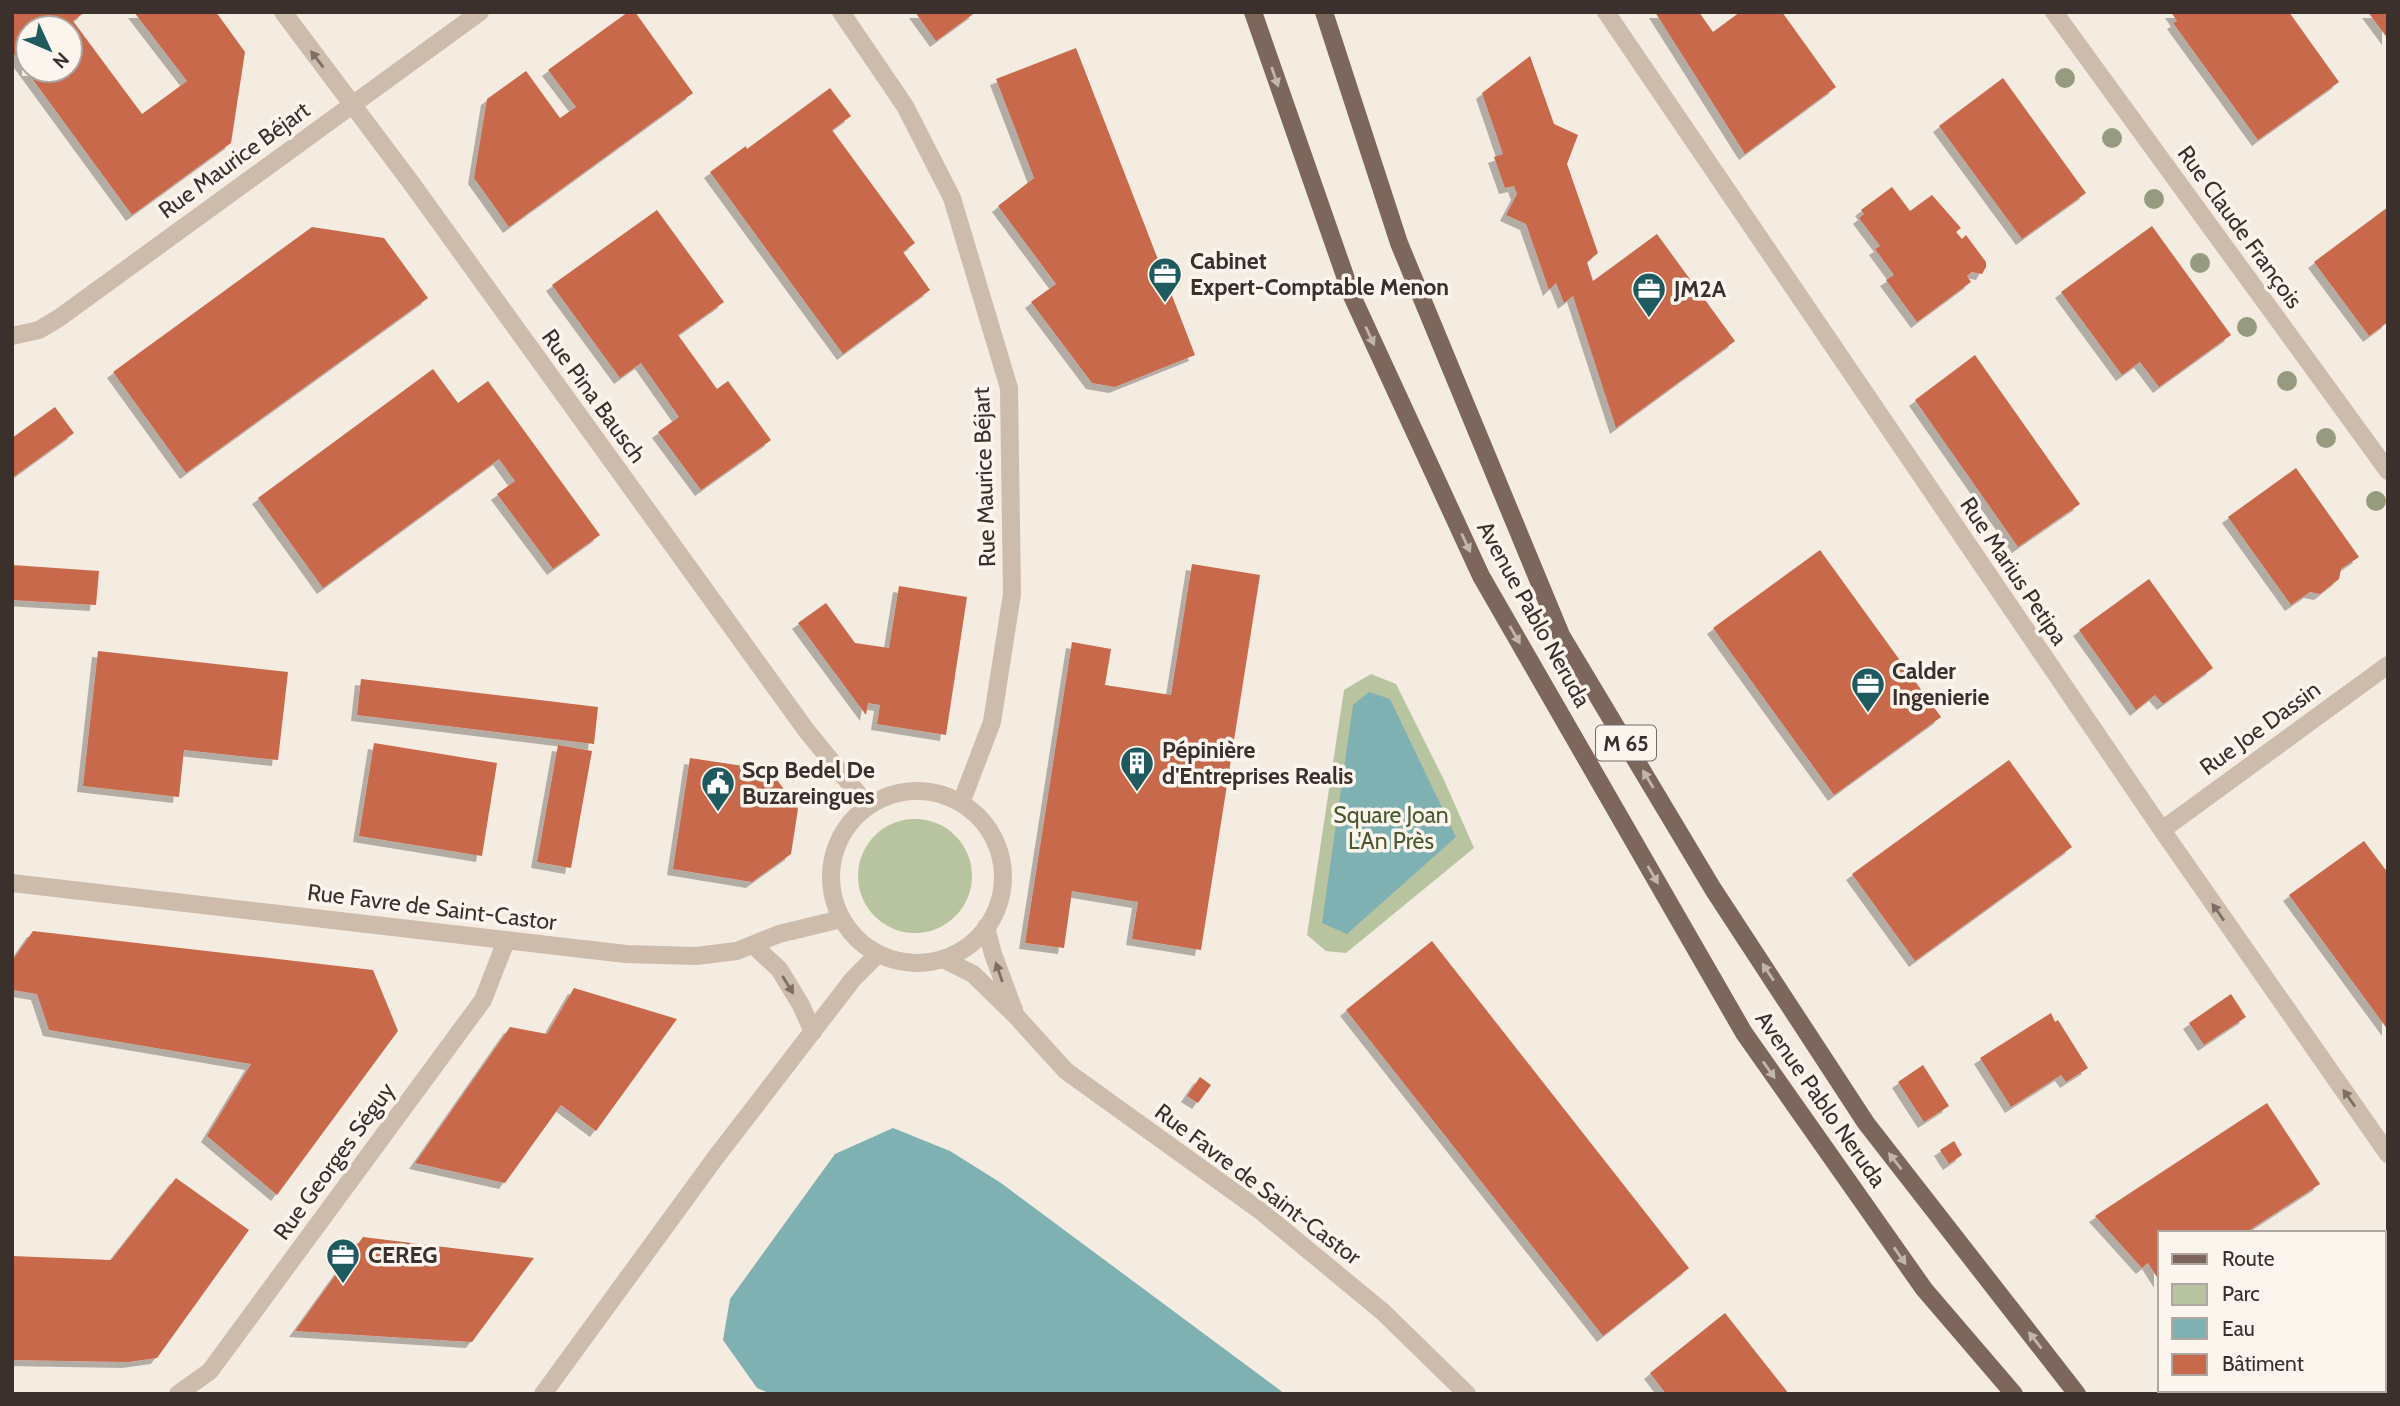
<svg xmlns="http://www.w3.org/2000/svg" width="2400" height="1406" viewBox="0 0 2400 1406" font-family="Cabin,sans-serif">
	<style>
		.green { fill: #b8c4a0 }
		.water { fill: #7fb0b2 }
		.building { fill: #c8694b; fill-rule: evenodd; filter: url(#shadow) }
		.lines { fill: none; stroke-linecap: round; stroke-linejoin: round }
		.minor { stroke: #cdbbac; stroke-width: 18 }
		.major { stroke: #7d675c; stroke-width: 18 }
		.tree { fill: #969b7f }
		.oneway { fill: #7d6f65 }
		.oneway2 { fill: #c2b5ac }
		.labels { text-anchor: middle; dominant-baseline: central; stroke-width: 7; stroke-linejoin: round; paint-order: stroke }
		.shield { fill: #fbf5ee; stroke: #756b66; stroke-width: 2 }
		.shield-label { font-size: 21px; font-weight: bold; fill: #3b302b }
		.street-label { font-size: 23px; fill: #3b302b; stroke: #fbf5ee }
		.poi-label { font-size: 23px; font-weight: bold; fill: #3b302b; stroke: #fbf5ee; text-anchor: start }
		.park-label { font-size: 23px; fill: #4a5a2e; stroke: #fbf5ee }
	</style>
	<defs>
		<filter id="shadow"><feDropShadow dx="-6" dy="6" stdDeviation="0" flood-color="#0004"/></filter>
	</defs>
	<rect width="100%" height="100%" fill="#f4ebe1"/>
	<path class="green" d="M1371,674L1396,684L1444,780L1474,848L1346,953L1326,951L1307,935L1344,690Z
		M858 876a57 57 0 1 1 114 0a57 57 0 1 1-114 0Z"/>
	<path class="water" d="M1369,692L1390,699L1456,837L1347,934L1322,923L1353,705Z
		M893,1128L950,1151L1001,1183L1285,1394H771L757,1388L723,1340L730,1299L835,1154Z
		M2388,1315V1394H2302L2304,1390H2384V1316Z"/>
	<path class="building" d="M12,12H85L73,21L142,114L187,81L134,12H216L245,52L231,143L132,215L12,51ZM28,28H70V70H28Z
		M628,12H635L693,93L509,227L474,178L487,99L526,71L560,118L576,107L548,70Z
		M915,12H976L936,41Z
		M1655,12H1699L1713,32L1740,12H1782L1836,87L1745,154Z
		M2171,12H2289L2339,82L2258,140L2173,23L2177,21Z
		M2368,12H2388V39Z
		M1076,48L1195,355L1115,387L1092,383L1031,302L1056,284L998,206L1034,178L996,79Z
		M1530,56L1554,124L1578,135L1567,164L1598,253L1587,262L1593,281L1657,234L1735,341L1616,428L1573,296L1564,303L1556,283L1549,290L1526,224L1506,215L1517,194L1514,186L1505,188L1494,157L1503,154L1482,93Z
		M2003,78L2086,193L2022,239L1939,126Z
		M830,88L851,116L832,130L915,243L903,252L930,290L843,354L710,172L746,146L747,149Z
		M1892,187L1910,211L1932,195L1961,228L1956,232L1962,239L1966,235L1986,262V267L1982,274L1972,272L1967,276L1971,282L1917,322L1886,280L1894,275L1875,249L1880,246L1859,218L1864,214L1861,210Z
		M2388,207V322L2369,336L2314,262Z
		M657,210L724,302L678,335L717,389L728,381L771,440L701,490L658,432L679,417L641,363L620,378L552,285Z
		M2152,226L2231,335L2159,387L2140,362L2122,375L2061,292Z
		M312,227L384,238L428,298L186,473L113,372Z
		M1975,355L2080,504L2018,547L1915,400Z
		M433,369L458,403L488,381L600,535L553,569L497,494L515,481L499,459L323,588L258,498Z
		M55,407L74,433L12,478V438Z
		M2296,468L2359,557L2341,569L2339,579L2320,594L2310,592L2291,605L2228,517Z
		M1820,550L1941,717L1834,795L1713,628Z
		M1192,564L1260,575L1201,950L1132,939L1138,902L1072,891L1064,948L1025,943L1072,642L1111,649L1105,685L1171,695Z
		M12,565L99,571L96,605L12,600Z
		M2149,579L2213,668L2163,704L2155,695L2136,710L2079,630Z
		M899,586L967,597L946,735L877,724L880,705L868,703L866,715L798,623L826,603L855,643L889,648Z
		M98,651L288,672L278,760L184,750L179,797L83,786Z
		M361,679L598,707L594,744L357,715Z
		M374,743L497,763L482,856L359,836Z
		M558,745L592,751L571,868L537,862Z
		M690,758L770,770L798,809L791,854L752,882L673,869Z
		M2009,760L2072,847L1915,961L1852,874Z
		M2364,841L2388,873V1030L2289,895Z
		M33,931L373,970L398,1031L277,1195L207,1136L251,1064L49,1030L37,994L12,990V961Z
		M1432,941L1689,1268L1603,1336L1346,1010Z
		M574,988L677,1019L596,1131L561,1105L505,1183L415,1163L510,1027L547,1034Z
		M2231,994L2246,1017L2204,1045L2189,1023Z
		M2051,1013L2055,1022L2058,1020L2088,1068L2066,1082L2061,1075L2011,1107L1980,1058Z
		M1923,1065L1949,1106L1924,1122L1898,1082Z
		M1200,1077L1211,1085L1198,1103L1187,1096Z
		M2267,1103L2320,1184L2245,1233H2160V1282L2148,1263L2142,1268L2095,1216Z
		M1954,1141L1962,1155L1949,1164L1940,1150Z
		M176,1178L249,1230L157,1358L128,1362L12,1360V1256L111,1260Z
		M363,1237L534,1258L472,1342L295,1331Z
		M1725,1313L1789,1394H1666L1650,1373Z"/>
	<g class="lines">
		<path class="minor" d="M283,12L412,184L806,730L868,806
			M841,12L905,106L952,198L1009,388L1012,594L992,722L961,803
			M1606,12L2162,830L2388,1154
			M2054,12L2388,471
			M12,336L39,330L59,318L480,12
			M831 877a86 86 0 1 1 172 0a86 86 0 1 1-172 0Z
			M2162,830L2388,665
			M12,883L626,954L696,956L737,951L779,934L841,919
			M986,927L993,954L1014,1010
			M753,945L779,969L801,1005L813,1032
			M943,959L973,974L1016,1016L1066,1071L1262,1212L1383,1312L1467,1394
			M178,1394L210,1371L483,1000L506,941
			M543,1394L716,1157L853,979L878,954"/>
		<path class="major" d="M1253,12L1352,296L1481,576L1744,1033L1924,1289L2014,1394
			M1324,12L1399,243L1561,635L1713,889L1866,1123L2077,1394"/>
	</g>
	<g class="tree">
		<circle cx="2065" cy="78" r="10"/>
		<circle cx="2112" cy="138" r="10"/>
		<circle cx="2154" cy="199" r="10"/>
		<circle cx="2200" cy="263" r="10"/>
		<circle cx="2247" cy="327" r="10"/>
		<circle cx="2287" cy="381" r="10"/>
		<circle cx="2326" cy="438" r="10"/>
		<circle cx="2376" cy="501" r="10"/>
	</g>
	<defs><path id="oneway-solid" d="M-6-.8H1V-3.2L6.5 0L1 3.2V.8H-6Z" transform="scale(1.75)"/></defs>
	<g class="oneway">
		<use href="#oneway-solid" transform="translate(317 59) rotate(-127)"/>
		<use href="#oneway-solid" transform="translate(2218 912) rotate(-125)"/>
		<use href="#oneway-solid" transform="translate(999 972) rotate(-109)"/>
		<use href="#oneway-solid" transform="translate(788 985) rotate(58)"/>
		<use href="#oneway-solid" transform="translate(2349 1098) rotate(-125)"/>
	</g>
	<g class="oneway2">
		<use href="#oneway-solid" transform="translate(1275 77) rotate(71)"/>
		<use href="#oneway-solid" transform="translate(1370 336) rotate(65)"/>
		<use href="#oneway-solid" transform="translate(1466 543) rotate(65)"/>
		<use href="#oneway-solid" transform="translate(1515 635) rotate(60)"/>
		<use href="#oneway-solid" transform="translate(1648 779) rotate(-121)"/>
		<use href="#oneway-solid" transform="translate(1653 875) rotate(60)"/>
		<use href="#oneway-solid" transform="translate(1768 972) rotate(-123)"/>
		<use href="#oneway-solid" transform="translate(1769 1070) rotate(55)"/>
		<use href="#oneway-solid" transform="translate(1895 1161) rotate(-128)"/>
		<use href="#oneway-solid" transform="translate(1900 1256) rotate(55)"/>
		<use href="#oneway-solid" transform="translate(2035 1340) rotate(-128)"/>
	</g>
	<defs>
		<g id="office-pin" transform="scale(1.75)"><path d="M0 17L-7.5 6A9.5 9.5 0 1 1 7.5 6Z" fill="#1f5a5e" stroke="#fbf5ee"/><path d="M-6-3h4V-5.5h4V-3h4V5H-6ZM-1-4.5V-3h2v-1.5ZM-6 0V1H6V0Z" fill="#fff"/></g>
		<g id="building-pin" transform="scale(1.75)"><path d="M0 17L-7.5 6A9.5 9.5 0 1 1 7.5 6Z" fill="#1f5a5e" stroke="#fbf5ee"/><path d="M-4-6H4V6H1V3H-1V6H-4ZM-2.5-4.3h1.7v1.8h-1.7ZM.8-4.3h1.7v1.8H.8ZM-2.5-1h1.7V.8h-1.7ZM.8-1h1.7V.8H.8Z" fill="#fff"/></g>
		<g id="civic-pin" transform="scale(1.75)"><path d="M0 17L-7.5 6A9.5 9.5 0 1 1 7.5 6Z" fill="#1f5a5e" stroke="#fbf5ee"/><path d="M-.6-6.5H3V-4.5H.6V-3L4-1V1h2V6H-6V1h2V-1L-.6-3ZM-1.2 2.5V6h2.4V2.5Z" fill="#fff"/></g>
	</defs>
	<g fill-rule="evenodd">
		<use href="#office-pin" x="1165" y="274"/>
		<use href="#office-pin" x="1649" y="289"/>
		<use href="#office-pin" x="1868" y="684"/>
		<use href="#building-pin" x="1137" y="763"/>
		<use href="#civic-pin" x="718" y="783"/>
		<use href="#office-pin" x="343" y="1255"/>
	</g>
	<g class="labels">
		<rect class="shield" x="1596" y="725.5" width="60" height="35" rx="5"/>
		<g class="shield-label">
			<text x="1626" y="743">M 65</text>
		</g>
		<g class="street-label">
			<text transform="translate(234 160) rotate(-36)">Rue Maurice Béjart</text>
			<text transform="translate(2240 227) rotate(54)">Rue Claude François</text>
			<text transform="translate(594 396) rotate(54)">Rue Pina Bausch</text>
			<text transform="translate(984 477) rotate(-92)">Rue Maurice Béjart</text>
			<text transform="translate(2014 571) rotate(56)">Rue Marius Petipa</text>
			<text transform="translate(1534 614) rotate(61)">Avenue Pablo Neruda</text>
			<text transform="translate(2260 728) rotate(-36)">Rue Joe Dassin</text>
			<text transform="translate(432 907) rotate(7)">Rue Favre de Saint-Castor</text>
			<text transform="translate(1821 1099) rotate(55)">Avenue Pablo Neruda</text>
			<text transform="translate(334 1161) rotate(-54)">Rue Georges Séguy</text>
			<text transform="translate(1258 1184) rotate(37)">Rue Favre de Saint-Castor</text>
		</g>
		<g class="poi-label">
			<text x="1190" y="261">Cabinet<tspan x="1190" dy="26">Expert-Comptable Menon</tspan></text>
			<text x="1674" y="289">JM2A</text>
			<text x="1892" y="671">Calder<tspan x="1892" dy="26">Ingenierie</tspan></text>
			<text x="1162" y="750">Pépinière<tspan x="1162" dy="26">d'Entreprises Realis</tspan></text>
			<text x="742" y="770">Scp Bedel De<tspan x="742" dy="26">Buzareingues</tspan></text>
			<text x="368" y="1255">CEREG</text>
		</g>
		<g class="park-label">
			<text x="1391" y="815">Square Joan<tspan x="1391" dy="26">L'An Près</tspan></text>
		</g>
	</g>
	<rect width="2400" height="1406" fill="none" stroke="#3b302b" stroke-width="28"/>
	<rect x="2158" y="1231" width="228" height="161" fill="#fbf5ee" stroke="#aea6a0" stroke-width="2"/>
	<rect x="2172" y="1254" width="35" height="10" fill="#7d675c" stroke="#aea6a0" stroke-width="2"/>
	<text x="2222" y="1266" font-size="21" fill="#3b302b">Route</text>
	<rect x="2172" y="1284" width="35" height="21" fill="#b8c4a0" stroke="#aea6a0" stroke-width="2"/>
	<text x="2222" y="1301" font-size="21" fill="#3b302b">Parc</text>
	<rect x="2172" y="1318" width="35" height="21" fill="#7fb0b2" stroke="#aea6a0" stroke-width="2"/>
	<text x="2222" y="1336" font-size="21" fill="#3b302b">Eau</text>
	<rect x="2172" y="1354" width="35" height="21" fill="#c8694b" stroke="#aea6a0" stroke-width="2"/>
	<text x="2222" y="1371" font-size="21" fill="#3b302b">Bâtiment</text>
	<g transform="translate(49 49) rotate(134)"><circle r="33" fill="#fbf5ee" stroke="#aea6a0" stroke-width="2"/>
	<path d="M0-5L12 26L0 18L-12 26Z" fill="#1f5a5e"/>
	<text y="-10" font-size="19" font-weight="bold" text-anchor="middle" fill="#3b302b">N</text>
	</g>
</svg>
